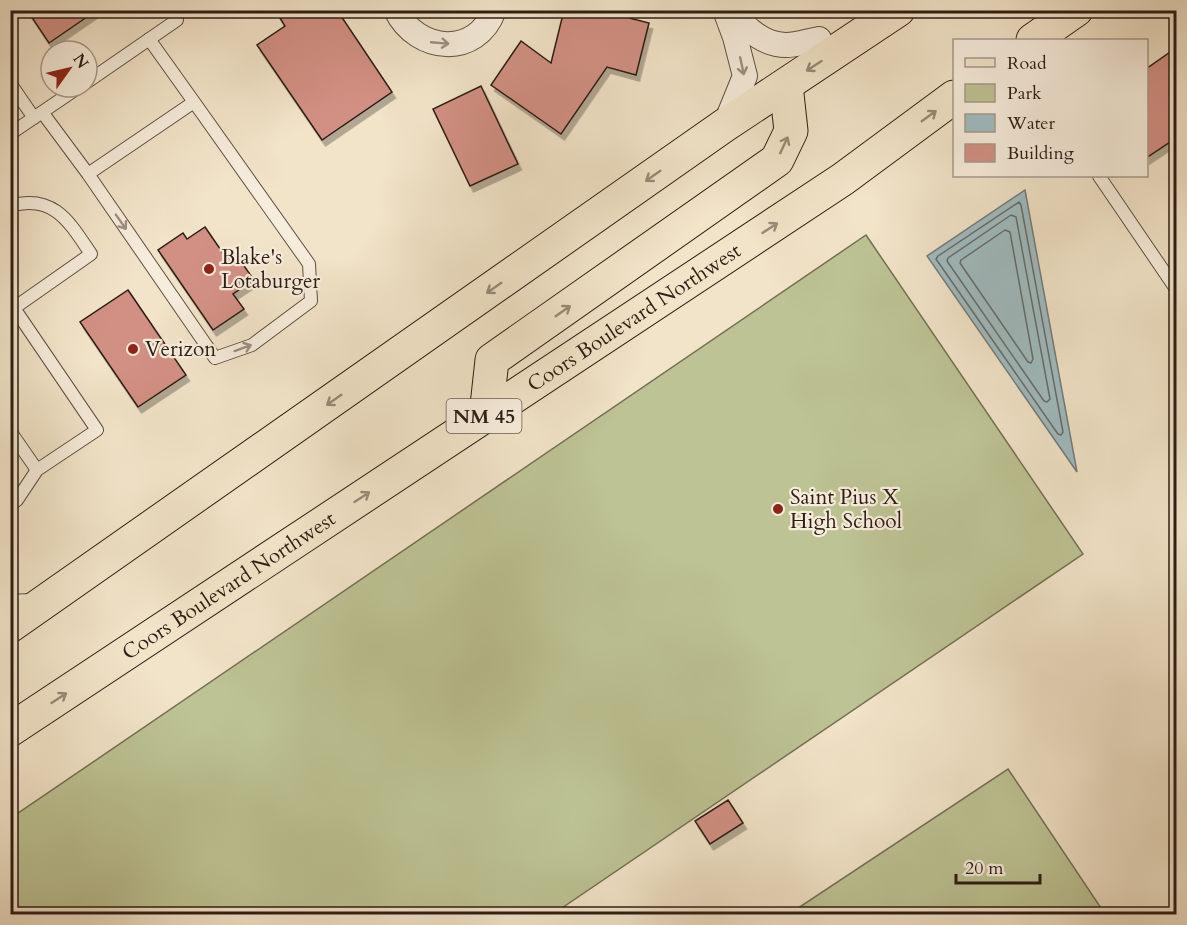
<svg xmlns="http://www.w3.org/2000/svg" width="1187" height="925" viewBox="0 0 1187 925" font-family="Cardo,serif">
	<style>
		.green { fill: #bdc394; stroke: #747054; stroke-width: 1.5 }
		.water { fill: #a0bcc1; stroke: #727c7c; stroke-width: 1.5 }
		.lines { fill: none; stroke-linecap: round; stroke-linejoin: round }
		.shore { stroke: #666c6b; stroke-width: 1.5 }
		.building { fill: #d29084; stroke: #2c1d15; stroke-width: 1.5; filter: url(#shadow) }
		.service-casing { stroke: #5e4f42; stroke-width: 14 }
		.minor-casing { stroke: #5e4f42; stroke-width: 26 }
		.primary-casing { stroke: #2c1d15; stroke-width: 35 }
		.service { stroke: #f7eddc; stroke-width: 12 }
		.minor { stroke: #f7eddc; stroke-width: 24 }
		.primary { stroke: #f2e4c9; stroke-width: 33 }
		.oneway { stroke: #9c8f82 }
		.oneway2 { stroke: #998a78 }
		.poi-dot { fill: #8f2418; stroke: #f7eddc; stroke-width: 2 }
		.labels { text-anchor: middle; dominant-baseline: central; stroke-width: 4.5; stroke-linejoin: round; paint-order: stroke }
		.shield { fill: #f7eddc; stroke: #695b51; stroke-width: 1.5 }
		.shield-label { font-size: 20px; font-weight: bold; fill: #2c1d15 }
		.poi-label { font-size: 21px; fill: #2c1d15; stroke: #f7eddc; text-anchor: start }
		.street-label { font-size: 21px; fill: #2c1d15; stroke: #f7eddc }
	</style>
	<defs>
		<filter id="shadow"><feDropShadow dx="3.5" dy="6" stdDeviation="0" flood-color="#0004"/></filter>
	</defs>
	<rect width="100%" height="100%" fill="#f2e4c9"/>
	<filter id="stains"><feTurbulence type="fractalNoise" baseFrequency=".00333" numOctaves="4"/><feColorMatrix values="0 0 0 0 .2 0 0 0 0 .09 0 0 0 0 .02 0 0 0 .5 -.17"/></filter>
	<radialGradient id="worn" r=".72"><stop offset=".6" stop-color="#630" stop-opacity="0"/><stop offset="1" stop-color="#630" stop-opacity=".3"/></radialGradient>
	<path class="green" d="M866,235L1083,554L553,914H11V818Z
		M1008,769L1105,914H789Z"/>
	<path class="water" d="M1025,190L1077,472L927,256Z"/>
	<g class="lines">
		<path class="shore" d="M1019,202L1021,205L1063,432L1061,435L1058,434L936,259L938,256Z
			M1011,215L1016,217L1050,399L1047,402L1044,401L947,261L948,258Z
			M1005,230L1010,232L1033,359L1031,363L1028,362L960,263L961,260Z"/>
	</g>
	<path class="building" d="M27,10H97L49,43Z
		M275,10H337L392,92L322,140L257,45L285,26Z
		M564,10H598L649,23L636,75L607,67L561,134L491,85L521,41L551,63Z
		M1176,48V138L1146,158V69Z
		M481,86L518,164L470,186L433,109Z
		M205,227L227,259L235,253L254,280L233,294L244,309L213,330L158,250L183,233L187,239Z
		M128,290L186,375L138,407L80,322Z
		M728,800L743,823L710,844L695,821Z"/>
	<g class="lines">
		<g class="service-casing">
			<path id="service" d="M149,39L194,102
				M87,82L177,20
				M10,83L34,118
				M42,112L88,174L194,102L309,264L311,301L252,345L215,358L88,174
				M10,134L79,87
				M1099,176L1176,289
				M10,206C54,193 70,223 91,254L14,308L10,303
				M10,431L37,470L97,430L14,308
				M10,505L17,500L37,470
				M10,601L31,600"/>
		</g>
		<g class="minor-casing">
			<path id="minor" d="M396,10C417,53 477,58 494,10
				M725,10L735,37L745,76L725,125
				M732,10C745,28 762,45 786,45C796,45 808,41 819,39"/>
		</g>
		<g class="primary-casing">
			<g id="primary">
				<path d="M1033,40L1076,10"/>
				<path d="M486,415L492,360L777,160L791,131L786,85"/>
				<path d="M10,626L725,125L898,10"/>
				<path id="s1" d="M10,730L843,179L954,97"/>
			</g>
		</g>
		<use href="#service" class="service"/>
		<use href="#minor" class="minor"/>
		<use href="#primary" class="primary"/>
	</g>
	<defs><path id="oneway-shaft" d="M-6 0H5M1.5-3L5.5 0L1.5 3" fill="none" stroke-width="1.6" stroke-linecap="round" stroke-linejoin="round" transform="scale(1.5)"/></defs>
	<g class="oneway">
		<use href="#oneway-shaft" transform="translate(440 43) rotate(5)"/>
		<use href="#oneway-shaft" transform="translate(742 66) rotate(78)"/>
		<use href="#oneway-shaft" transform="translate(121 222) rotate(55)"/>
		<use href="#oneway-shaft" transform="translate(243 348) rotate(-20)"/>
	</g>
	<g class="oneway2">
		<use href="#oneway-shaft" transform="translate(814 66) rotate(147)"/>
		<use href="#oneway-shaft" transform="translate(929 116) rotate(-36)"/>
		<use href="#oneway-shaft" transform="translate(784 145) rotate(-65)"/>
		<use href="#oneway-shaft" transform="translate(653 176) rotate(145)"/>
		<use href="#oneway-shaft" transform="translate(770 228) rotate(-33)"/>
		<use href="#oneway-shaft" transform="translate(494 288) rotate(145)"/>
		<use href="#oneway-shaft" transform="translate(563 311) rotate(-35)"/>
		<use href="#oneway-shaft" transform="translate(334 400) rotate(145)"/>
		<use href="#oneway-shaft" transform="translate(362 497) rotate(-33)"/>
		<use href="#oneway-shaft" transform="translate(59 698) rotate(-33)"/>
	</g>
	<g class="poi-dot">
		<circle cx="209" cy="269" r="6"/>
		<circle cx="133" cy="349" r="6"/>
		<circle cx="778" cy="509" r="6"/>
	</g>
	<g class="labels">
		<rect class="shield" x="446.5" y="399" width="75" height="34" rx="4.5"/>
		<g class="shield-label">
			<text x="484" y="416">NM 45</text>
		</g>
		<g class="poi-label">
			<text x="221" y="257">Blake's<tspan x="221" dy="24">Lotaburger</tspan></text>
			<text x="145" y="349">Verizon</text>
			<text x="790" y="497">Saint Pius X<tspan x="790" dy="24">High School</tspan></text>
		</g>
		<g class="street-label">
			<text stroke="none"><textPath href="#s1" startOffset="748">Coors Boulevard Northwest</textPath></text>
			<text stroke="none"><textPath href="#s1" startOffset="262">Coors Boulevard Northwest</textPath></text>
		</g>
	</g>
	<rect width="1187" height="925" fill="none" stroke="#f2e4c9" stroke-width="36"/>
	<rect x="12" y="12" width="1163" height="901" fill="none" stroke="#2c1d15" stroke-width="3"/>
	<rect x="18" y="18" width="1151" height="889" fill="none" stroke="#2c1d15" stroke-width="1.5"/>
	<rect x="953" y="39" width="195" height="138" fill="#f7eddc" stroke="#a69a8c" stroke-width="1.5"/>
	<rect x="965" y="58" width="30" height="9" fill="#f2e4c9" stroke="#a69a8c" stroke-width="1.5"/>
	<text x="1007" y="69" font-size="18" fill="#2c1d15">Road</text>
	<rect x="965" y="84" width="30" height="18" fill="#bdc394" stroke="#a69a8c" stroke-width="1.5"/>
	<text x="1007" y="99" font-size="18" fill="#2c1d15">Park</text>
	<rect x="965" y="114" width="30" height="18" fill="#a0bcc1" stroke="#a69a8c" stroke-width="1.5"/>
	<text x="1007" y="129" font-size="18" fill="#2c1d15">Water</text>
	<rect x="965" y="144" width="30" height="18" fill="#d29084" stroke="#a69a8c" stroke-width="1.5"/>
	<text x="1007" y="159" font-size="18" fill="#2c1d15">Building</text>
	<g transform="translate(69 69) rotate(56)"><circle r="28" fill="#f7eddc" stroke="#a69a8c" stroke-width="1.5"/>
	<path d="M0-4.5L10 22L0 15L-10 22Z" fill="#8f2418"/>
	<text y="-9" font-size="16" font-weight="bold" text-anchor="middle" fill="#2c1d15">N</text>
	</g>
	<path d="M956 874v9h84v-9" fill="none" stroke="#2c1d15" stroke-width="3"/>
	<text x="965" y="874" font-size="18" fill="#2c1d15" stroke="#f7eddc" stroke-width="4.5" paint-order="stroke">20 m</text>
	<rect width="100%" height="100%" filter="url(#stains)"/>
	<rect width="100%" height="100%" fill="url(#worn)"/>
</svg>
